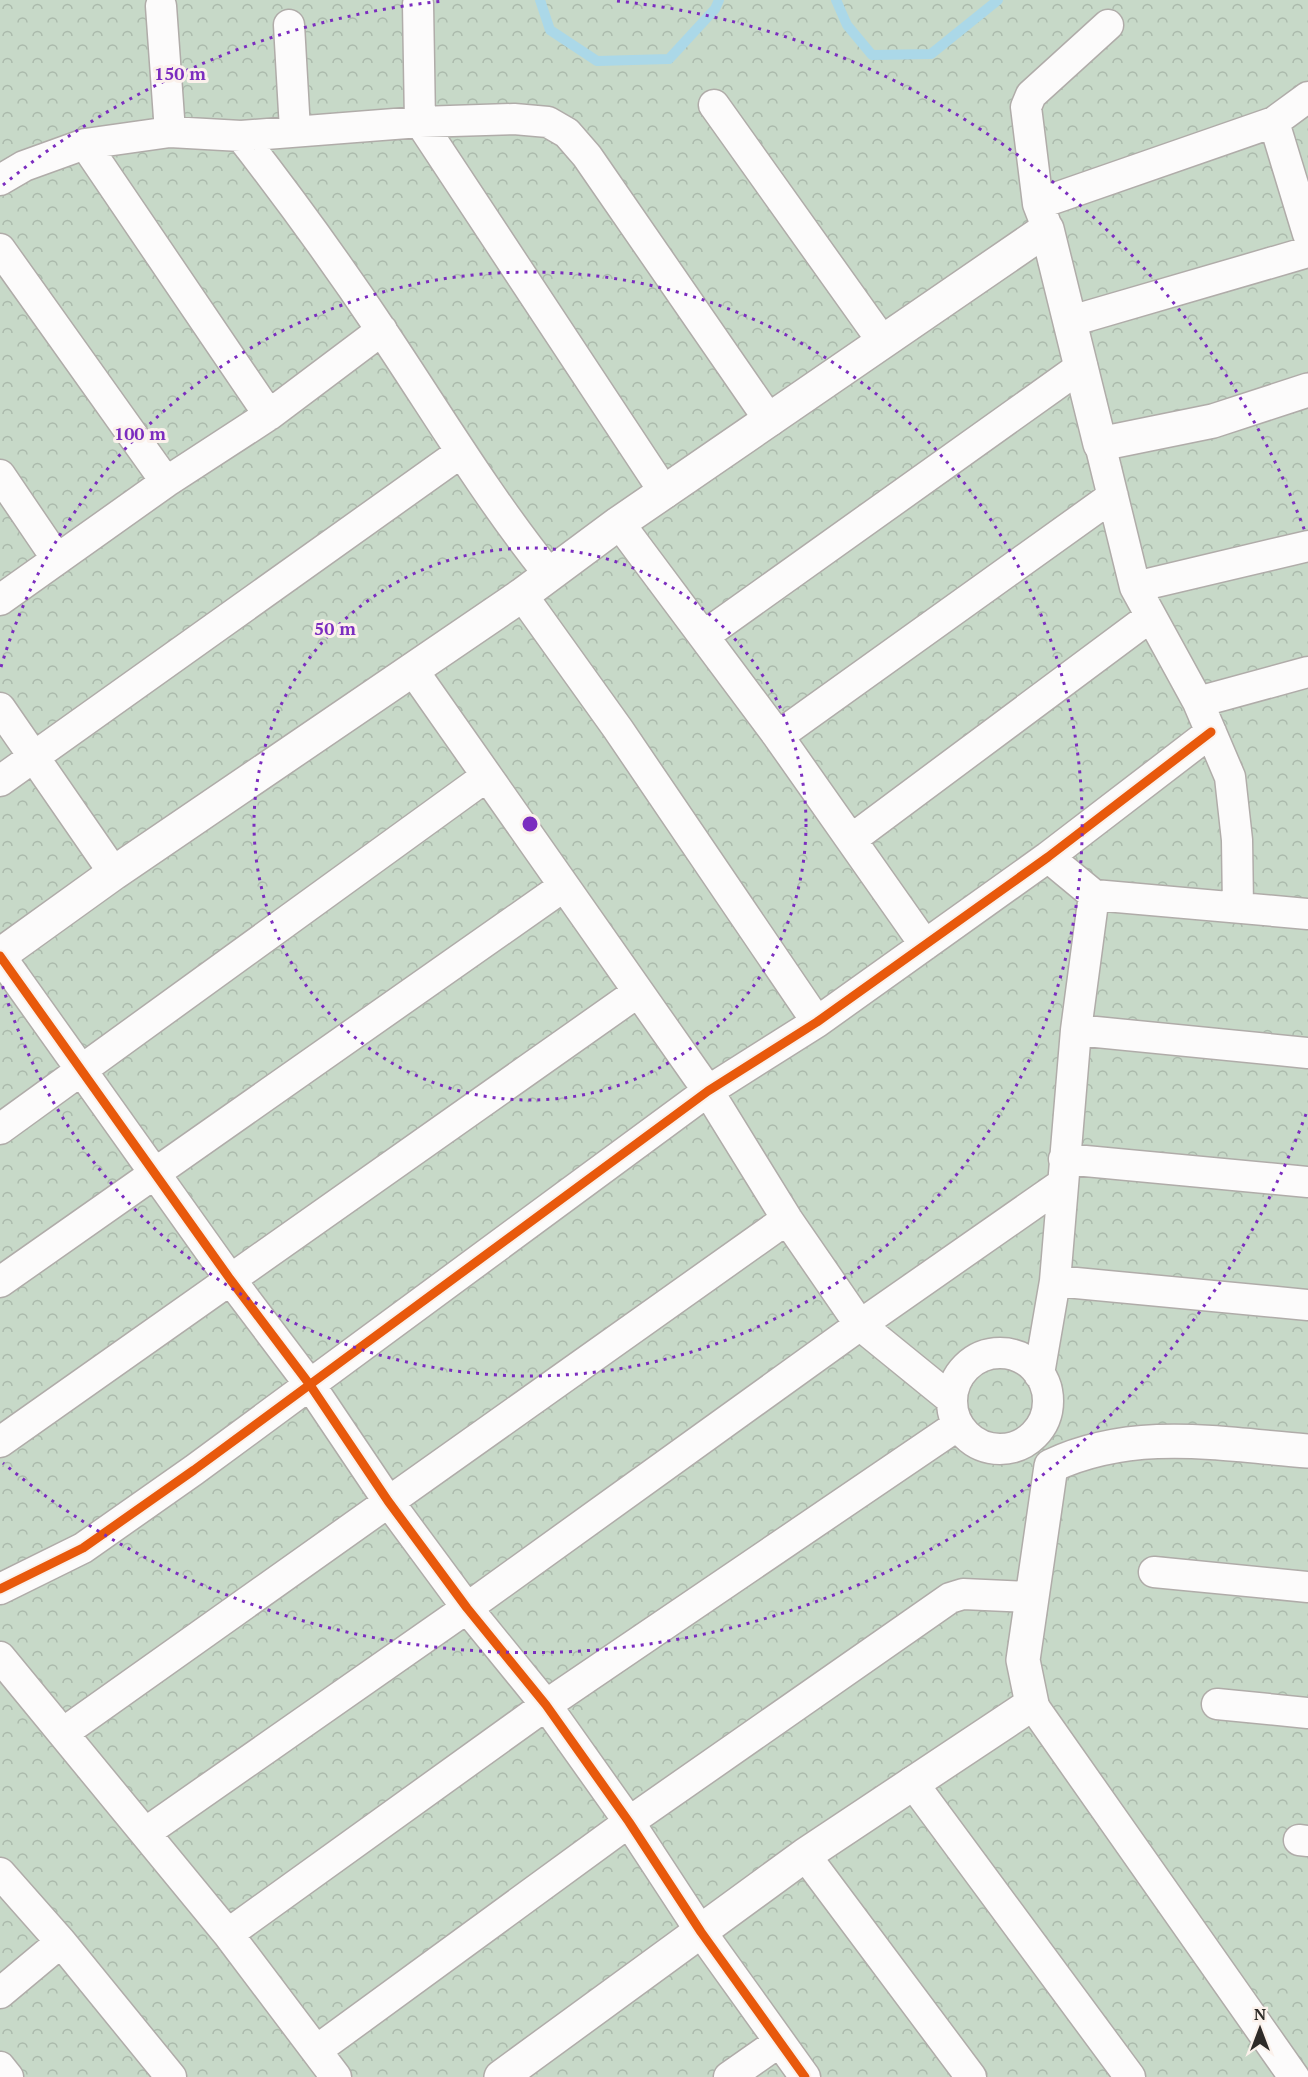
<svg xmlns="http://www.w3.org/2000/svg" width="1308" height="2077" viewBox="0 0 1308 2077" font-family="'PT Serif',serif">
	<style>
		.park { fill: url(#park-crowns) }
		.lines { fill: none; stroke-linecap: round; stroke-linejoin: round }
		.stream { stroke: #abd8e8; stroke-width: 10 }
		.minor-casing { stroke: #b0aca9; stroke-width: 33 }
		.tertiary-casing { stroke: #b0aca9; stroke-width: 36 }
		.minor { stroke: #fcfbfb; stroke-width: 30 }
		.tertiary { stroke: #fcfbfb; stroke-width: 33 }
		.cycleway-casing { stroke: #fbf1eb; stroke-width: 13 }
		.cycleway { stroke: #e8590c; stroke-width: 9 }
		.ring { fill: none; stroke: #7b2cbf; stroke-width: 3; stroke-dasharray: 3 6 }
		.centre { fill: #7b2cbf; stroke: #fbf1eb; stroke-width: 3 }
		.ring-label { font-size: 18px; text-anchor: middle; font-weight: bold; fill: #7b2cbf; stroke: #fbf1eb; stroke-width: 6; stroke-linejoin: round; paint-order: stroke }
	</style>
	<defs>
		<pattern id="park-crowns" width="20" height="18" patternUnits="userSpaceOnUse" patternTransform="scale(1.5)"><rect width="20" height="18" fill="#c7d9c8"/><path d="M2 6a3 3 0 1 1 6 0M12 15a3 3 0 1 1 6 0" fill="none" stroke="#abbaac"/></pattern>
	</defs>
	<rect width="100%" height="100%" fill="#eae5e2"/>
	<path class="park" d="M0,0H1308V2077H0Z"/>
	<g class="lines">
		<path class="stream" d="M540,0L550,30L597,61L669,59L715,9L719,0
			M836,0L847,25L872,55L931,54L998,0"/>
		<g class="minor-casing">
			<path id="minor" d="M418,4L420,122L665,493
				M161,6L170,132
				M289,25L295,130
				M714,105L883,342
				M1274,122L1308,234
				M241,136C290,199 338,265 382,331C437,413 487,497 549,574
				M85,144L269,415
				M0,180L24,166L85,144L170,132L241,136L420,122L514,119L548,122L567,133L587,156L770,421
				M1038,204L1274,122L1308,97
				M1045,222L1038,204L1026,107L1031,95L1108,25
				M0,249L166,482
				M1071,321L1308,252
				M1100,444L1135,587L1198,702L1230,777L1237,840L1238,907
				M0,475L57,559
				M619,523L778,736L925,945
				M1135,587L1308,546
				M522,595L618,729L817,1022
				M0,600L166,482L269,415L382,330
				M705,635L1082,366
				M412,669L708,1091L787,1219L860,1325L951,1399
				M1198,702L1308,672
				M0,708L114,873
				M778,736L1113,496
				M0,781L460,453
				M852,839L1150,617
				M1048,857L1094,895L1308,914
				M0,956L230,1279L310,1385L388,1501L467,1608L546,1705L629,1822L701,1932L805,2077
				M1076,1030L1308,1053
				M0,1129L487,776
				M1064,1159L1308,1182
				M1055,1281L1308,1305
				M0,1282L564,886
				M952 1401a48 48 0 1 1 96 0a48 48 0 1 1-96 0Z
				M1039,1374L1055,1281L1076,1030L1094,895
				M0,1442L638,992
				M1154,1572L1308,1587
				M0,1589L83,1548L194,1470L708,1091L817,1022L1048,857L1211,732
				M0,1657L228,1934L336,2077
				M1032,1704L1294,2077
				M1217,1704L1308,1713
				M63,1733L787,1219
				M912,1782L1130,2077
				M145,1833L467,1608L860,1325L1062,1184
				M1299,1840L1308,1841
				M805,1855L971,2077
				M0,1873L61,1942L171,2077
				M228,1934L546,1705L958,1425
				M0,1993L61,1942
				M317,2050L629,1822L950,1598L963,1594L1031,1597
				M0,2067L8,2077
				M729,2077L779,2042"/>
		</g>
		<g class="tertiary-casing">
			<path id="tertiary" d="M0,955L114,873L522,595L619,523L1047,229L1100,444L1213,421L1308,390
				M501,2077L805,1855L1032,1704L1023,1660L1051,1466C1134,1427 1219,1444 1308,1451"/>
		</g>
		<use href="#minor" class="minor"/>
		<use href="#tertiary" class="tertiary"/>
		<g class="cycleway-casing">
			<path id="cycleway" d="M0,956L230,1279L310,1385L388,1501L467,1608L546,1705L629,1822L701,1932L805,2077
				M0,1589L83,1548L194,1470L708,1091L817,1022L1048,857L1211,732"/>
		</g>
		<use href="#cycleway" class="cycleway"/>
	</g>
	<g class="ring">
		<circle cx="530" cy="824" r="276"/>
		<path d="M1 667A552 552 0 1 1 1 981"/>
		<path d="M1306 1114A828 828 0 0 1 3 1463M3 185A828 828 0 0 1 443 1M617 1A828 828 0 0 1 1306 534"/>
	</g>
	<circle cx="530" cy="824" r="9" class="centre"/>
	<g class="ring-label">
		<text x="180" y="80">150 m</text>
		<text x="140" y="440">100 m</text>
		<text x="335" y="635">50 m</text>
	</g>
	<g transform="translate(1260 2029)" stroke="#fbf1eb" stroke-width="4.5" paint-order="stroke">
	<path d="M0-4.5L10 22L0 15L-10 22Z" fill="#2e2b28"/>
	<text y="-9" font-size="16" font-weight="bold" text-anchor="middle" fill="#2e2b28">N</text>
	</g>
</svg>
